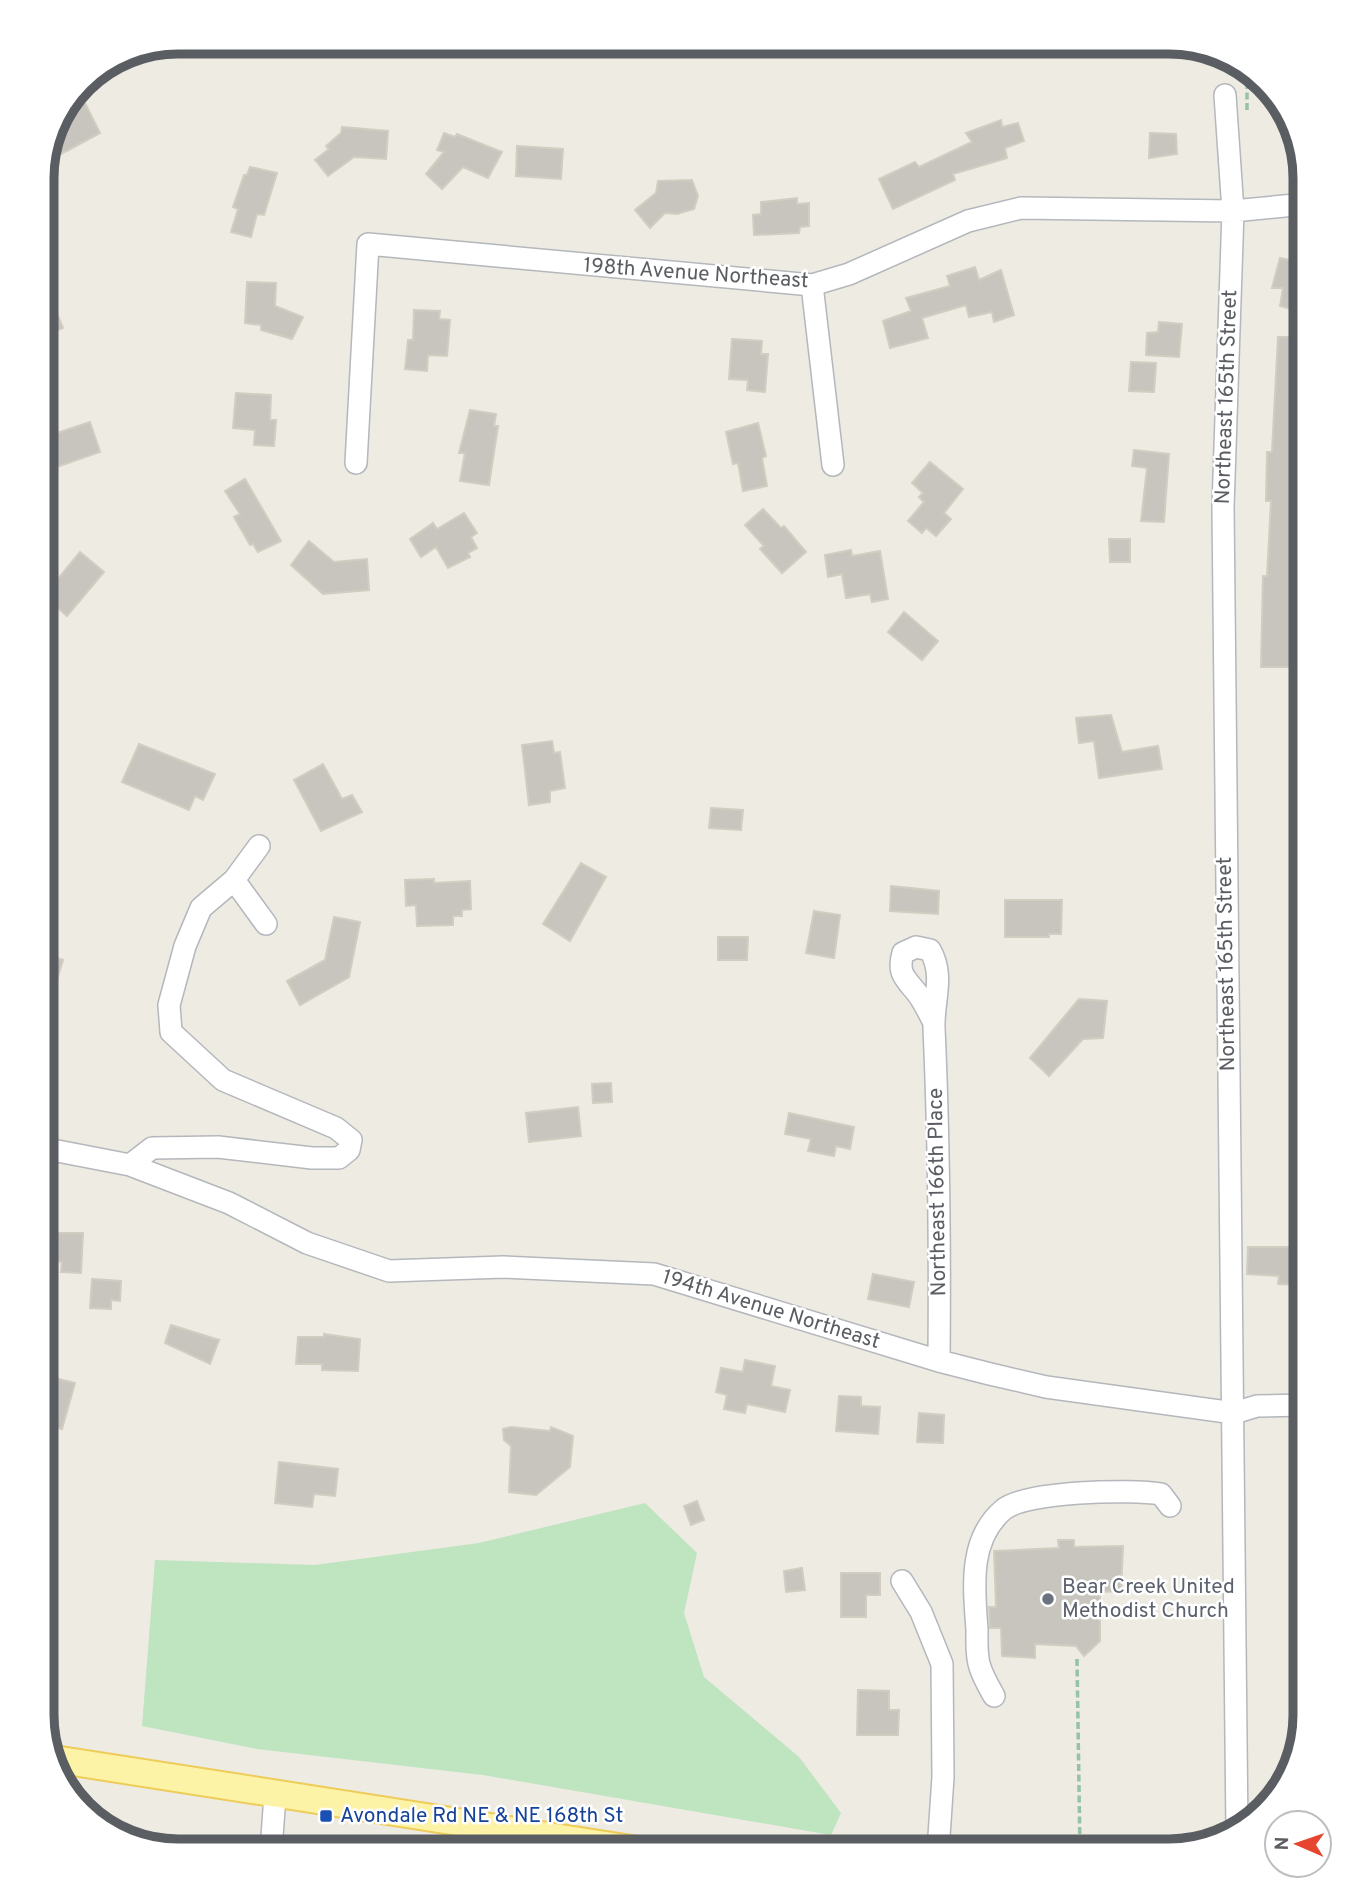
<svg xmlns="http://www.w3.org/2000/svg" width="1347" height="1893" viewBox="0 0 1347 1893" font-family="Overpass,sans-serif">
	<style>
		.green { fill: #bee4c0 }
		.building { fill: #c8c5bf; stroke: #d1cdc0; stroke-width: 2 }
		.lines { fill: none; stroke-linecap: round; stroke-linejoin: round }
		.minor-casing { stroke: #b4b7bc; stroke-width: 24 }
		.major-casing { stroke: #eecc59; stroke-width: 30 }
		.path { stroke: #96c3a5; stroke-width: 3.5; stroke-dasharray: 7 3.5; stroke-linecap: butt }
		.minor { stroke: #fff; stroke-width: 21 }
		.major { stroke: #fdf3a6; stroke-width: 26 }
		.worship-dot { fill: #6b7280; stroke: #fff; stroke-width: 2.5 }
		.transit-dot { fill: #1a4fb4; stroke: #fff; stroke-width: 2.5 }
		.labels { text-anchor: middle; dominant-baseline: central; stroke-width: 5; stroke-linejoin: round; paint-order: stroke }
		.street-label { font-size: 21px; fill: #5a5d62; stroke: #fff }
		.worship-label { font-size: 21px; fill: #5b616d; stroke: #fff; text-anchor: start }
		.transit-label { font-size: 21px; fill: #164399; stroke: #fff; text-anchor: start }
		.rim { fill: none; stroke: #5a5d62; stroke-width: 9 }
	</style>
	<rect width="100%" height="100%" fill="#edebe2"/>
	<path class="green" d="M645,1503L697,1553L684,1613L704,1677L799,1757L841,1813L831,1835L483,1775L257,1749L142,1726L155,1560L315,1565L479,1543Z"/>
	<path class="building" d="M83,99L100,133L59,155L51,137L54,126L66,120L64,117L68,115L64,109Z
		M1001,120L1002,127L1018,123L1024,141L1005,148L1007,158L953,174L955,180L893,209L879,179L915,162L919,167L972,142L966,133Z
		M342,127L388,131L386,159L354,157L328,176L315,160L329,149L326,146L341,133Z
		M444,133L455,137L457,134L502,152L488,178L463,167L442,189L426,174L444,152L437,150Z
		M1150,133L1176,134L1177,154L1149,158Z
		M517,146L563,149L561,179L516,176Z
		M250,167L277,173L264,215L257,214L251,237L231,232L238,209L233,207L244,175H247Z
		M692,180L698,196L694,209L677,214L665,213L650,228L635,210L656,193L658,181Z
		M797,198V204L809,203V226L800,227L799,233L754,235L753,215L761,214V202Z
		M1280,258L1305,263L1302,312L1280,306L1283,288H1272Z
		M975,267L979,280L1001,270L1014,315L994,322L992,312L969,317L966,305L922,318L928,338L890,348L883,321L911,311L906,298L950,286L947,276Z
		M42,277L63,328L42,336Z
		M247,282L276,283L275,306L303,317L292,339L261,330V325L245,323Z
		M414,310L440,311L439,319L450,320L447,356L428,355L427,371L405,369L408,340H413Z
		M1159,322L1182,324L1179,357L1146,355L1147,333L1158,332Z
		M1278,337H1303V444H1294L1291,667H1261L1263,576H1267L1271,501H1266L1267,452H1272Z
		M732,339L762,341L761,354H768L765,392L747,390L748,380L729,379Z
		M1131,362L1156,363L1154,392L1129,391Z
		M236,393L271,395L270,420H276L274,446L254,445L255,430L233,428Z
		M470,410L496,414L494,426H498L489,485L460,481L465,453H459Z
		M90,422L100,452L51,469L42,438Z
		M758,423L766,456L762,458L767,486L743,491L738,463L733,464L726,432Z
		M1134,450L1169,454L1164,522L1141,521L1147,468L1132,466Z
		M930,462L963,489L944,513L951,519L936,536L926,528L922,533L908,521L924,502L919,497L923,493L912,483Z
		M245,479L281,541L258,552L253,544L250,545L234,517L240,514L225,491Z
		M763,509L781,528L784,526L806,552L782,573L760,549L764,546L745,525Z
		M464,513L477,533L471,537L477,548L468,553L470,557L448,568L436,547L421,557L410,539L433,523L437,529Z
		M1109,539H1130V562H1110Z
		M309,541L334,562L367,559L369,590L323,594L291,565Z
		M851,550L852,556L880,551L888,599L872,602L870,594L846,598L842,574L828,577L825,555Z
		M80,552L104,572L67,616L44,596Z
		M904,612L938,641L922,660L888,632Z
		M1111,715L1122,752L1158,746L1162,769L1099,778L1094,741L1079,743L1076,718Z
		M552,741L554,753L560,752L565,788L550,791V802L529,805L522,745Z
		M139,744L215,774L203,800L195,796L189,810L122,782Z
		M323,764L342,799L352,795L362,812L321,831L294,780Z
		M711,808L743,810L741,830L709,828Z
		M581,863L606,877L570,941L543,924Z
		M434,879V883L470,881L471,909L462,910V916H453V925L417,926L416,905L406,906L405,880Z
		M891,886L939,891L938,914L890,911Z
		M1005,900H1062L1061,934H1049V937H1005Z
		M814,911L840,915L834,958L806,953Z
		M334,917L360,922L349,977L300,1005L287,981L325,960Z
		M718,937H748L747,960H718Z
		M42,953L63,960L56,983L42,978Z
		M1079,999L1107,1001L1103,1038L1083,1039L1049,1076L1030,1058Z
		M611,1083L612,1102L593,1103L592,1084Z
		M578,1107L581,1136L529,1142L526,1113Z
		M789,1113L854,1127L850,1149L836,1146L834,1156L808,1151L811,1139L785,1134Z
		M42,1233H83L81,1273L61,1272L62,1262L42,1261Z
		M1248,1247H1305V1285L1278,1284L1279,1276L1247,1274Z
		M873,1274L914,1282L909,1307L868,1299Z
		M92,1279L121,1281L120,1301L111,1300V1309L90,1308Z
		M171,1325L219,1340L210,1364L165,1343Z
		M324,1334L360,1339L358,1371L322,1370V1364H296L298,1337H324Z
		M745,1360L775,1366L771,1386L790,1390L785,1412L747,1404L745,1413L724,1409L727,1395L716,1392L721,1368L743,1372Z
		M42,1375L75,1383L62,1429L42,1424Z
		M839,1396L861,1397V1406L880,1407L878,1434L836,1431Z
		M919,1413L944,1415L943,1443L917,1442Z
		M511,1427L550,1431L551,1427L573,1436L570,1467L536,1495L509,1492L511,1446L504,1440L503,1429Z
		M279,1462L338,1469L335,1496L314,1494L312,1507L275,1503Z
		M697,1501L704,1520L691,1525L684,1506Z
		M1058,1540H1074V1547L1123,1546L1121,1591L1100,1592V1641L1084,1656L1076,1646L1035,1644V1658L1002,1656L1001,1628H990L989,1607H996L994,1551L1059,1548Z
		M802,1568L805,1590L786,1592L784,1571Z
		M841,1573H880V1595H866V1617H841Z
		M858,1690L889,1691V1710H899L898,1735H857Z"/>
	<g class="lines">
		<g class="minor-casing">
			<path id="minor" d="M1225,95L1233,211L1223,507L1237,1833
				M812,285L833,465
				M356,463L368,244L812,285L849,274L968,221L1021,208L1233,211L1305,204
				M234,880L266,924
				M934,1023C929,1013 924,1002 917,993C905,978 897,973 903,953L916,947L930,950C945,976 933,1000 934,1028C939,1139 940,1250 939,1361
				M42,1148L130,1165L229,1203L307,1243L389,1271L503,1267L654,1274L939,1361L990,1374L1046,1387L1234,1413L1257,1406L1305,1405
				M130,1165L152,1148L218,1147L312,1158H339L349,1150L351,1140L336,1128L223,1080L171,1032L169,1005L185,946L201,908L234,880L259,846
				M902,1581L921,1612L942,1664L943,1777L938,1851
				M994,1696C989,1687 983,1677 980,1667C976,1656 977,1642 977,1630C974,1588 968,1540 1003,1510C1025,1491 1132,1489 1161,1494L1170,1506
				M271,1851L275,1795"/>
		</g>
		<g class="major-casing">
			<path id="major" d="M54,1759L644,1851"/>
		</g>
		<path class="path" d="M1247,110V70
			M1077,1659L1080,1851"/>
		<use href="#minor" class="minor"/>
		<use href="#major" class="major"/>
	</g>
	<circle class="worship-dot" cx="1048" cy="1599" r="7"/>
	<rect class="transit-dot" x="319" y="1809" width="14" height="14" rx="3.5"/>
	<g class="labels">
		<g class="street-label">
			<text transform="translate(696 274) rotate(4)">198th Avenue Northeast</text>
			<text transform="translate(1227 397) rotate(-88)">Northeast 165th Street</text>
			<text transform="translate(1227 964) rotate(-91)">Northeast 165th Street</text>
			<text transform="translate(938 1192) rotate(-91)">Northeast 166th Place</text>
			<text transform="translate(771 1310) rotate(17)">194th Avenue Northeast</text>
		</g>
		<g class="worship-label">
			<text x="1062" y="1587">Bear Creek United<tspan x="1062" dy="24">Methodist Church</tspan></text>
		</g>
		<g class="transit-label">
			<text x="340" y="1816">Avondale Rd NE &amp; NE 168th St</text>
		</g>
	</g>
	<path d="M0 0H1347V1893H0ZM178 54H1169A124 124 0 0 1 1293 178V1715A124 124 0 0 1 1169 1839H178A124 124 0 0 1 54 1715V178A124 124 0 0 1 178 54Z" fill="#fff" fill-rule="evenodd"/>
	<path class="rim" d="M178 54H1169A124 124 0 0 1 1293 178V1715A124 124 0 0 1 1169 1839H178A124 124 0 0 1 54 1715V178A124 124 0 0 1 178 54Z"/>
	<g transform="translate(1298 1844) rotate(272)"><circle r="33" fill="#ffffff" stroke="#bdbec0" stroke-width="2"/>
	<path d="M0-5L12 26L0 18L-12 26Z" fill="#e6462f"/>
	<text y="-10" font-size="19" font-weight="bold" text-anchor="middle" fill="#5a5d62">N</text>
	</g>
</svg>
